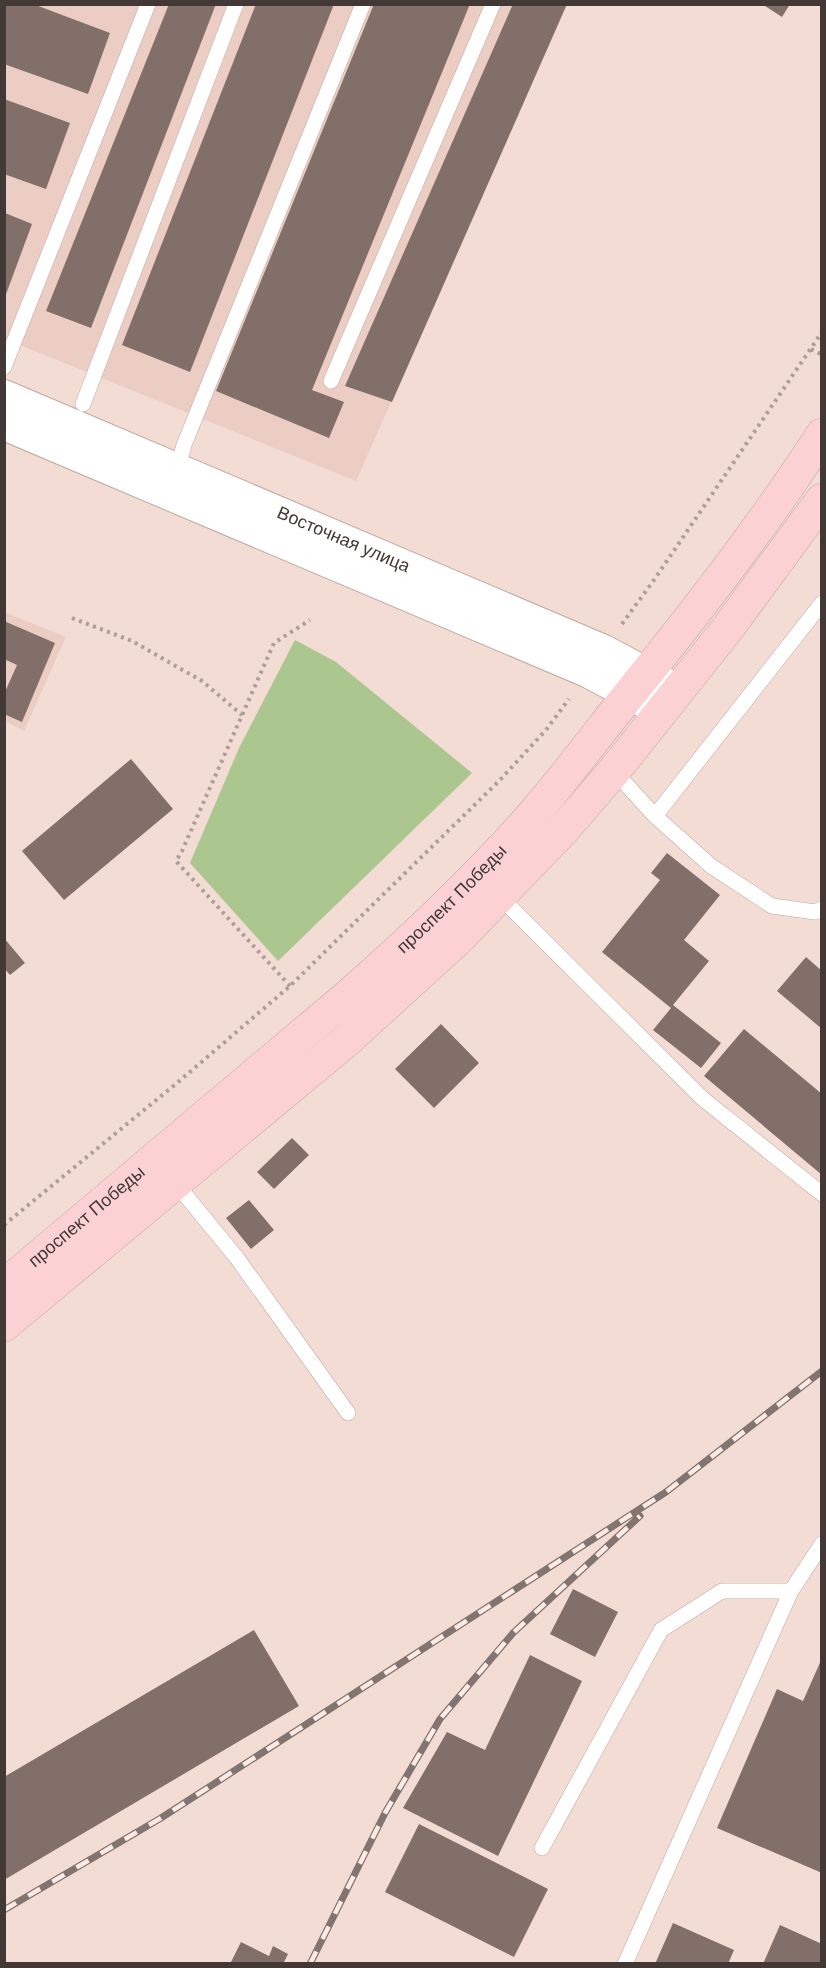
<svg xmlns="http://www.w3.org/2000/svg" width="826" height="1968" viewBox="0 0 826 1968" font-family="'DM Sans',sans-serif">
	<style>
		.built { fill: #eccdc3 }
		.green { fill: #abc68f }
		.building { fill: #836f69 }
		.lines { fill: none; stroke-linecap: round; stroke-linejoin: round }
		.service-casing { stroke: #bea8a1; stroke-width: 16 }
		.minor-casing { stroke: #bea8a1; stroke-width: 32 }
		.secondary-casing { stroke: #bea8a1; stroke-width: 34 }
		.path { stroke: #ae9c96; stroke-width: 4; stroke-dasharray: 3 4.5; stroke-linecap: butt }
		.service { stroke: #fff; stroke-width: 15 }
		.minor { stroke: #fff; stroke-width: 30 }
		.secondary { stroke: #fbd1d4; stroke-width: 33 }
		.rail-casing { stroke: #827470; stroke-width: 7 }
		.rail { stroke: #fdeae4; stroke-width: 4.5; stroke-dasharray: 14; stroke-linecap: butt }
		.labels { text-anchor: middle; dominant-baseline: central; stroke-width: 6; stroke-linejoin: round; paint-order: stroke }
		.street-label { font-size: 18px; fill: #423936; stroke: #fdeae4 }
	</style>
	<rect width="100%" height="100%" fill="#f3dcd4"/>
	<path class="built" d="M4,5H567L356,481L5,339Z
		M4,612L66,637L24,731L5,721Z"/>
	<path class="green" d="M295,640L336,662L472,773L278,961L190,863L239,748Z"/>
	<path class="building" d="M4,4H33L110,33L88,94L4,64Z
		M169,4H216L91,328L46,311Z
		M256,4H334L190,372L122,345Z
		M374,4H470L312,390L344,402L329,438L216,391Z
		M513,4H567L392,402L345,386Z
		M762,4H790L782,17Z
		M4,99L70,123L46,189L4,174Z
		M5,213L32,224L5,297Z
		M4,621L55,643L22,722L4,714V694L17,665L4,659Z
		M131,759L173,809L64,900L22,851Z
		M667,853L720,895L684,940L709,961L673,1005L721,1043L701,1068L653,1030L671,1008L602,952L660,880L651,873Z
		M4,938L25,963L10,975L4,968Z
		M806,957L822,971V1029L777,991Z
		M441,1024L479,1063L434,1108L395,1069Z
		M744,1029L822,1094V1175L704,1076Z
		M292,1138L309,1155L274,1189L257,1172Z
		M249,1200L274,1230L251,1249L226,1218Z
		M573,1589L618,1612L595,1657L550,1634Z
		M254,1630L299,1706L4,1880V1777Z
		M530,1655L582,1681L498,1856L403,1808L447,1732L485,1750Z
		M822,1658V1873L717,1828L777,1689L803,1701Z
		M419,1824L548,1889L514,1957L385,1892Z
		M673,1923L734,1950L728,1964H655Z
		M780,1925L822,1944V1964H763Z
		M241,1942L269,1956L273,1946L288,1954L283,1964H230Z"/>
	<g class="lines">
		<g class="service-casing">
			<path id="service" d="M4,367L148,4
				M331,381L493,4
				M83,404L236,4
				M178,468L184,445L363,4
				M614,771L655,816L711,866L772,906L815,912L822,909
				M655,816L822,603
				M497,894L703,1099L822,1194
				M173,1180L237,1258L348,1413
				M542,1848L661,1630L722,1591H791
				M625,1964L791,1591L822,1544"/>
		</g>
		<g class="minor-casing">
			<g id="minor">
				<path id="s1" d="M4,395L604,650L679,690"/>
				<path d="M4,425L587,672L660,711"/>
			</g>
		</g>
		<g class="secondary-casing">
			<g id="secondary">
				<path id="s2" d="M4,1286L347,997C414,938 479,877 537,810C571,770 603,727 636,686C702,605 765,523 822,435"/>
				<path d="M4,1325L346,1041L459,938L563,830L614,771L728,628L822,500"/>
			</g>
		</g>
		<path class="path" d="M811,349L822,355
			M72,618L132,641L202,681L242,715
			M622,624L654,580L822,332
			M290,986L176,861L182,851L274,643L310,620
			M4,1225L177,1083L290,986L499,781L546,730L569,699"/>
		<use href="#service" class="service"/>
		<use href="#minor" class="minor"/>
		<use href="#secondary" class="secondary"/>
		<g class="rail-casing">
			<path id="rail" d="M4,1910L161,1818L666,1492L822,1371
				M310,1964L385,1813L440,1719L513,1633L640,1516"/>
		</g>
		<use href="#rail" class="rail"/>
	</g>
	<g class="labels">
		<g class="street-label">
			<text stroke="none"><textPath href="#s1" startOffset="369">Восточная улица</textPath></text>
			<text stroke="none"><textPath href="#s2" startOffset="592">проспект Победы</textPath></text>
			<text stroke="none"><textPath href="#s2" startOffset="108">проспект Победы</textPath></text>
		</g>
	</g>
	<rect width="826" height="1968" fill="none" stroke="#423936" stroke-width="12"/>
</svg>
